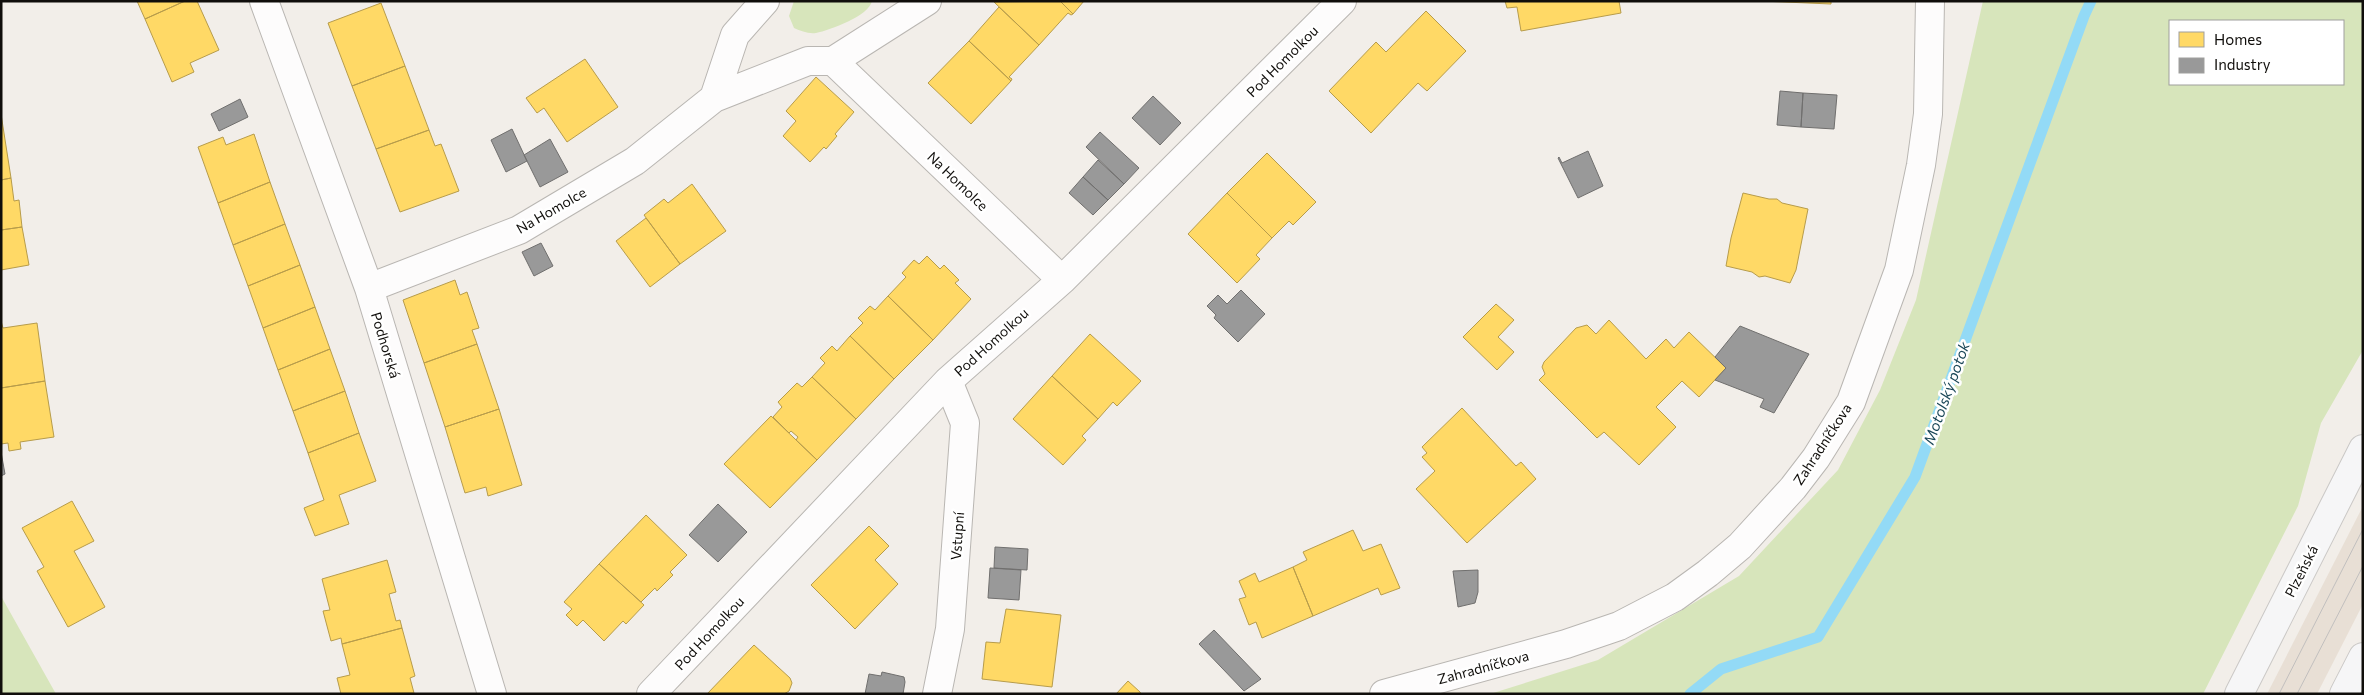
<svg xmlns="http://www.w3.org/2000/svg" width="2364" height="695" viewBox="0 0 2364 695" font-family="Commissioner,sans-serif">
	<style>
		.built { fill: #e8dfd5 }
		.green { fill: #d7e5bb; fill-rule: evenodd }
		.homes { fill: #ffd966; stroke: #b79c4b }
		.industry { fill: #999; stroke: #706f6e }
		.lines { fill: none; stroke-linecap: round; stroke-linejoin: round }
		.stream { stroke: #93daf6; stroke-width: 11 }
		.minor-casing { stroke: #b9b6b2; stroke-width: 30 }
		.primary-casing { stroke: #cac8c6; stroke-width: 30 }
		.minor { stroke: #fdfcfc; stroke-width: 28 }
		.primary { stroke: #f6f6f7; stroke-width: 28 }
		.tram { stroke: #c1bfbe; stroke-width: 1 }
		.labels { text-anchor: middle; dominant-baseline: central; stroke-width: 5; stroke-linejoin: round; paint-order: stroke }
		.street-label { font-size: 14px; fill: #100e0b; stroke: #fff }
		.water-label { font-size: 15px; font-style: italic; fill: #1b4859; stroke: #fff }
	</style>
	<rect width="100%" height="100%" fill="#f2eee9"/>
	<path class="built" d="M2363,506V604L2317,694H2267Z"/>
	<path class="green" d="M794,1H872C869,16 830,30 816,33C808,34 801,31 794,28L789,16Z
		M1983,1H2363V350L2321,423L2298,506L2203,694H1490L1598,660L1739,576L1838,470L1880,390L1916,300ZM2343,21V84H2170V21Z
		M1,596L56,694H1Z"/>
	<path class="homes" d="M137,1H185L145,19Z
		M185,1H197L219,50L190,63L194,72L172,82L145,19Z
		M1060,1H1084L1073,14Z
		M1060,1L1073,14L1071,15L1068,13L1039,45L994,2Z
		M1505,1H1619L1621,13L1521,31L1517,7L1507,8Z
		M1761,1H1831V4Z
		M381,3L405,66L352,86L328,23Z
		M999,7L1039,45L1009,77L1012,79L1011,81L969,41Z
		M1426,11L1466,51L1427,91L1418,83L1371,133L1329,91L1376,42L1386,52Z
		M969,41L1011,81L971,124L928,83Z
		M585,59L618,107L567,142L544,108L537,113L526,98Z
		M405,66L429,130L376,149L352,86Z
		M816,77L854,112L835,134L837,136L826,149L824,147L810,162L783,136L796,121L786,111Z
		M1,114L11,178L1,180Z
		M429,130L435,146L441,144L459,191L400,212L376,149Z
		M254,134L270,182L218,203L198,147L223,137L226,145Z
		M1267,153L1316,202L1293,225L1289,221L1272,238L1227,193Z
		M11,178L14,201L19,200L22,227L1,230V180Z
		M270,182L285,224L233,245L218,203Z
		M692,184L726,231L680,264L644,215L664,199L668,203Z
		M1227,193L1272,238L1256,255L1260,259L1237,283L1188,234Z
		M1743,193L1769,199H1777L1782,203L1808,209L1796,270L1790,283L1765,276L1759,277L1752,272L1726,266L1731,238Z
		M646,218L680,264L650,287L616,241Z
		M285,224L300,265L248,286L233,245Z
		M22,227L29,265L1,270V230Z
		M927,256L940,269L944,265L959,280L955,283L971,299L933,340L888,296L906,277L902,273L914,260L919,264Z
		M300,265L315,307L263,328L248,286Z
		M455,280L460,295L467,292L479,328L472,330L477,344L424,363L403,300Z
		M888,296L933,340L894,379L850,336L863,323L858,318L870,306L875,310Z
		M1496,304L1514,320L1498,337L1514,352L1497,370L1463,337Z
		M315,307L330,349L278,370L263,328Z
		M1609,320L1646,359L1666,339L1674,348L1689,332L1726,368L1699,397L1682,381L1656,407L1676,427L1639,465L1604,432L1597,438L1539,380L1545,374L1542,367L1544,362L1576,328L1587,325L1596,334Z
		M1,321L3,328L37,323L45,381L1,388Z
		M1090,334L1141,381L1117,406L1113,402L1098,419L1052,376Z
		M850,336L894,379L856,419L812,377L825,363L820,358L832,346L837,351Z
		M477,344L499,409L445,427L424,363Z
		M330,349L345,391L293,411L278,370Z
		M1052,376L1098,419L1082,436L1086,440L1063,465L1013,419Z
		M812,377L856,419L817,460L796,440L798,437L791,431L789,433L773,417L782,407L778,402L797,383L802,387Z
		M45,381L54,437L20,442L21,449L9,451L8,443L1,444V388Z
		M345,391L359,433L308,453L293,411Z
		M1462,408L1516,466L1521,462L1536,479L1467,543L1416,489L1435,471L1422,457L1427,453L1422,447Z
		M499,409L522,485L488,496L486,487L465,493L445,427Z
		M771,416L817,460L770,508L724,464Z
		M359,433L376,481L339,495L349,524L315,536L304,508L324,500L308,453Z
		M72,501L94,541L74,551L105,607L68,627L37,571L44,567L22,528Z
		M646,515L687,555L670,572L673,575L657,591L655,588L641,602L599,564Z
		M869,526L889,546L875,560L898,584L855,629L811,585Z
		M1353,530L1363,551L1381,544L1400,588L1381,595L1378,588L1313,616L1293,567L1307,560L1303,552Z
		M387,560L396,592L389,594L396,621L400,620L402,628L342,644L341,638L331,641L323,611L330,610L322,579Z
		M599,564L644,605L626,624L623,621L604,641L583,620L577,626L566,615L572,609L564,602Z
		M1293,567L1313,616L1262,638L1256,622L1249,625L1239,599L1246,597L1239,581L1255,573L1259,582Z
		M1006,609L1061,615L1052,687L982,679L986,642L1000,643Z
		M402,628L415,676L410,678L414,693L341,694L337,678L350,675L342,644Z
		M754,645L790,678L792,683L789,691L784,694H707Z
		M1128,681L1140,692L1141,694H1116Z"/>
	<path class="industry" d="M1780,91L1803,93L1801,127L1777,125Z
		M1803,93L1837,95L1834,129L1801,127Z
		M1153,96L1181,123L1160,145L1132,118Z
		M240,99L248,117L219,131L211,114Z
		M512,129L527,161L506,172L491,140Z
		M1100,132L1139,168L1124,184L1086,147Z
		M550,139L568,172L540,187L524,155Z
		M1588,151L1603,186L1578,198L1558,158L1559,157L1562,163Z
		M1098,160L1124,184L1108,200L1083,177Z
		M1083,177L1108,200L1093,215L1069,193Z
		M541,243L553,266L534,276L522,252Z
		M1241,290L1265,314L1238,342L1214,318L1216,315L1207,306L1218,295L1227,304Z
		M1740,326L1809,354L1774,413L1760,407L1764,399L1715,380L1726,368L1715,357Z
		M1,452L5,474L1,476Z
		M718,504L747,532L718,562L689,535Z
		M995,547L1028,549L1027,570L994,568Z
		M990,568L1021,570L1019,600L988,598Z
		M1478,570V592L1475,603L1458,607L1453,571Z
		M1214,630L1261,679L1244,691L1199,644Z
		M882,672L904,677L905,682L903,694H865L869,674L881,676Z"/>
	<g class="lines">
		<path class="stream" d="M1690,694L1721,669L1818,637L1915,477L2084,16L2091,1"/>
		<g class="minor-casing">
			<path id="minor" d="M264,1L369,288L492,694
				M765,1L735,35L714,98L808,61H833L927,1
				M833,61L1062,280
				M369,288L519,230L635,161L714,98
				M651,694L948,381L1062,280L1342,1
				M937,694L950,629L965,423L948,381
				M1384,694L1566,644L1619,626L1675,597L1708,573L1740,546L1793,488L1816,458L1851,402L1899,270L1921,165L1928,114L1930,1"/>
		</g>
		<g class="primary-casing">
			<path id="primary" d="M2239,694L2363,449
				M2344,694L2363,657"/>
		</g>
		<use href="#minor" class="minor"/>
		<use href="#primary" class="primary"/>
		<path class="tram" d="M2279,694L2363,529
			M2297,694L2363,566"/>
	</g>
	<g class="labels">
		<g class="street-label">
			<text transform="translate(1282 61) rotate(-45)">Pod Homolkou</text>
			<text transform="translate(958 181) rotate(44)">Na Homolce</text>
			<text transform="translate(551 210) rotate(-30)">Na Homolce</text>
			<text transform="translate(991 342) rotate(-42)">Pod Homolkou</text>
			<text transform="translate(386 345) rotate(73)">Podhorská</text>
			<text transform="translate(1822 444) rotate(-57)">Zahradníčkova</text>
			<text transform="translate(957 536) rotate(-86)">Vstupní</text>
			<text transform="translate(2301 571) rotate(-63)">Plzeňská</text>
			<text transform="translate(709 633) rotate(-47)">Pod Homolkou</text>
			<text transform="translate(1483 667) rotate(-15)">Zahradníčkova</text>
		</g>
		<g class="water-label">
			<text transform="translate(1946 393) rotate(-70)">Motolský potok</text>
		</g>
	</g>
	<rect width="2364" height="695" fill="none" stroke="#100e0b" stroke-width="5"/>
	<rect x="2169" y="20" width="175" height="65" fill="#ffffff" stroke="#9f9f9d"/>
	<rect x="2179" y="32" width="25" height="15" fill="#ffd966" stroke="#9f9f9d"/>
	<text x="2214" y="45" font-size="15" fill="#100e0b">Homes</text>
	<rect x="2179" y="58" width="25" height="15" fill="#999999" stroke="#9f9f9d"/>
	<text x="2214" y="70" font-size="15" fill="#100e0b">Industry</text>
</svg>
